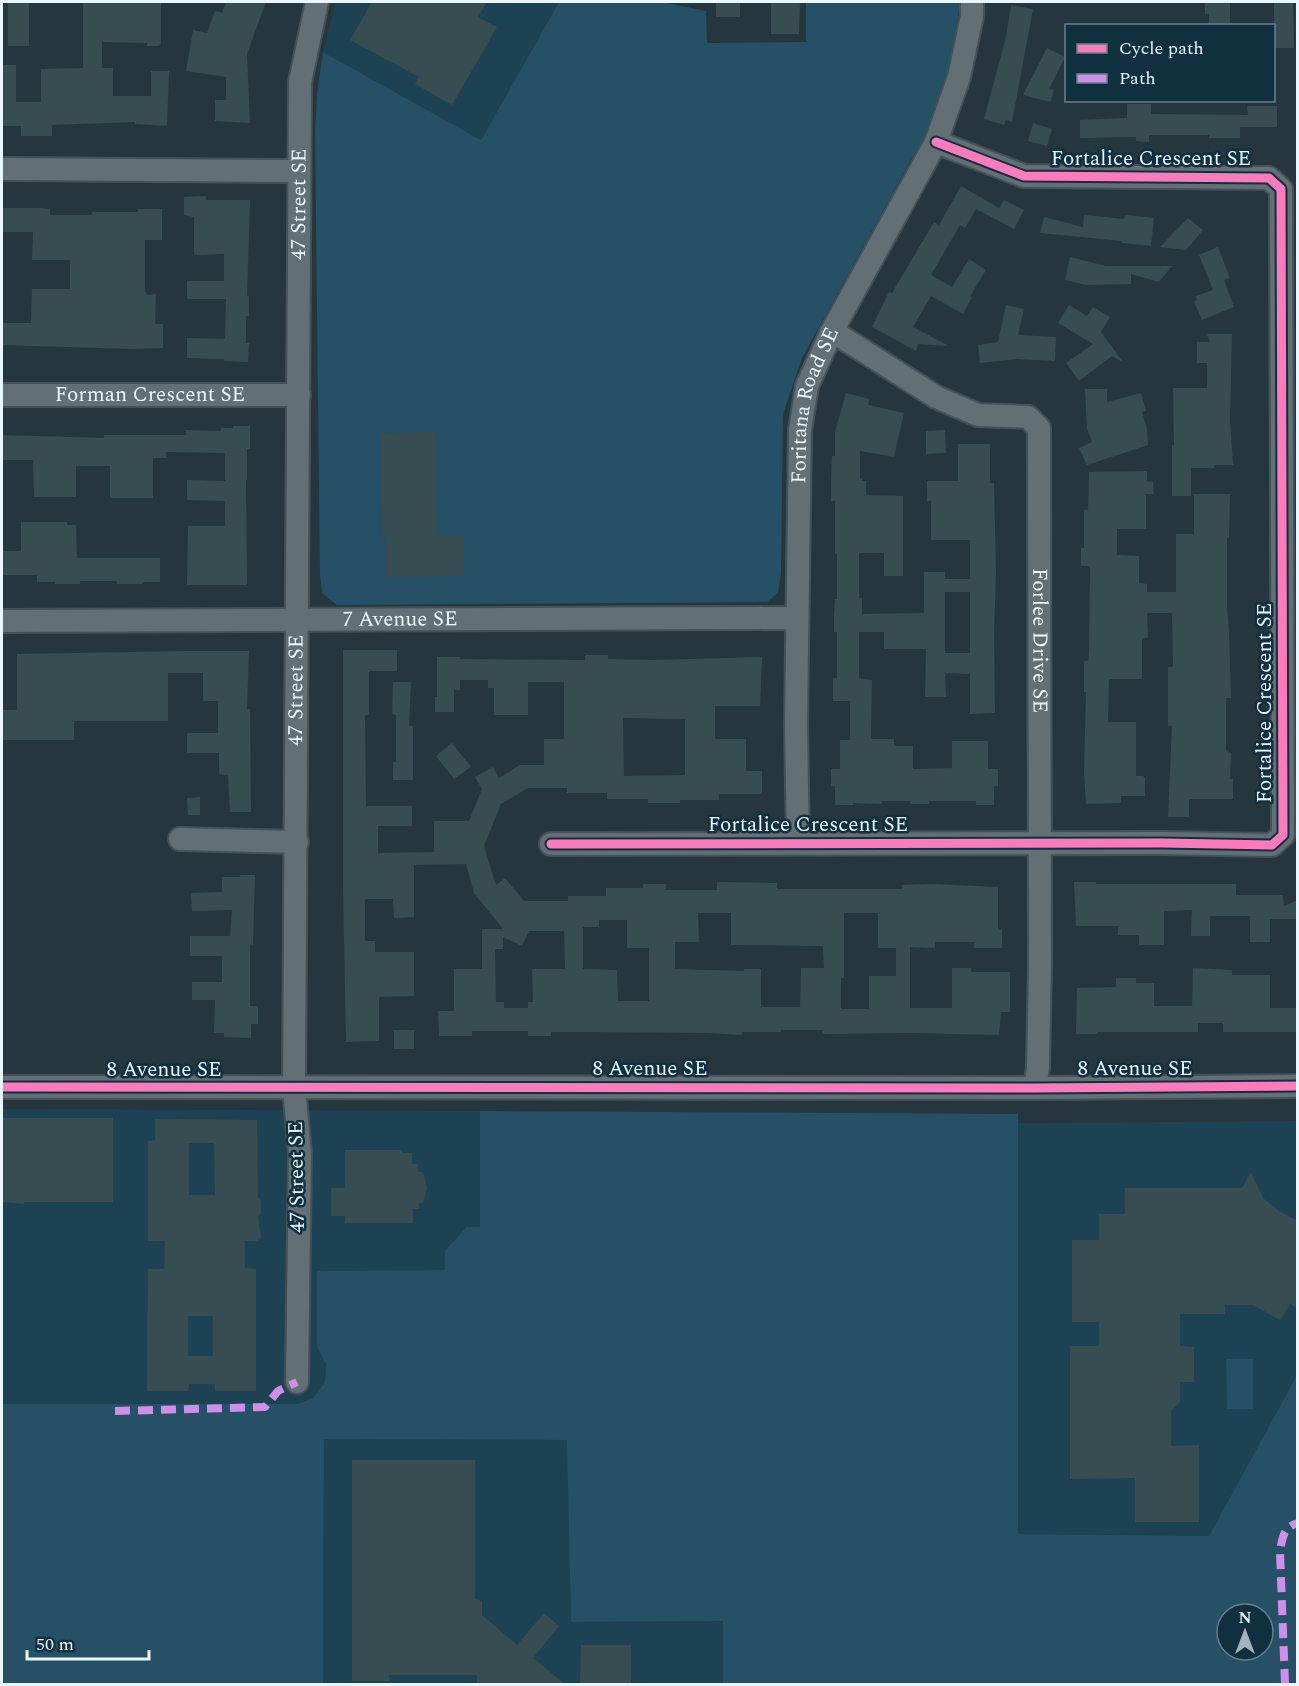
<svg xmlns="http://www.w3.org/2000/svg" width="1299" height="1686" viewBox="0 0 1299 1686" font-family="Spectral,serif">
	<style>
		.built { fill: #1d4254 }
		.green { fill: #255065; fill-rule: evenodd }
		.building { fill: #384d52; fill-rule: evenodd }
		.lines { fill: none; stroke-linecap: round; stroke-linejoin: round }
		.minor-casing { stroke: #435158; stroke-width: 26 }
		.minor { stroke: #626f75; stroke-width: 22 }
		.quiet { stroke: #ce8fe9; stroke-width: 8; stroke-dasharray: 15 8; stroke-linecap: butt }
		.cycleway-casing { stroke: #11303f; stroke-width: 13 }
		.cycleway { stroke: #fd7abc; stroke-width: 9 }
		.labels { text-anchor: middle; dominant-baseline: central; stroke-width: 5; stroke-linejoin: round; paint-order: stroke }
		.street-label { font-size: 21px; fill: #e9f7ff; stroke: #11303f }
	</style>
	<rect width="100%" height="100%" fill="#26363e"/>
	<path class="built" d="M336,2H559L481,140L323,52Z
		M2,1109L480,1111V1227H466L445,1251V1270L317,1347L326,1364L325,1382L313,1398L297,1404H2Z
		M1297,1121V1375L1209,1536L1018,1534V1123Z
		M323,1439L568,1440L571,1622L723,1621V1684H286V1683H323Z"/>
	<path class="green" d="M559,2H661L706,11L707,43L806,42V2H960L952,61L939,102L930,130L913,156L802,358L783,414L781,573L778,593L767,602L337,605L322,593L320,576L315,132L317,94L323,52L481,140Z
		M480,1111L1018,1114V1534L1209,1536L1297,1375V1684H723V1621L571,1622L567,1440L324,1439L323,1683L2,1684V1404H297L313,1398L325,1382L326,1364L317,1347V1271L445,1270V1251L466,1227H480ZM1227,1614H1263V1650H1227Z
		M1226,1359H1253V1409H1227Z"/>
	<path class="building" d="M8,2H29V46H8Z
		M83,2H161V43L159,46H147V43L102,42V68H113V96H151V71H169L167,126L135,124V122L52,125V136H21V126H2V65H16V102H41V69L83,68Z
		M226,2H266L247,54L250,123L215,121V100H226V77L186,71L193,30L207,33L215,11L222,13Z
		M372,2H487L478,17L497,27L452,105L415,84L419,77L350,40Z
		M716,2H740V17H716Z
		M771,2H800L799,34H771Z
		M1205,2H1230V26H1209V14H1205Z
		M1274,2H1293L1294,48H1274Z
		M1011,5L1033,9L1012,122L1006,120L1004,125L984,119L1006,37Z
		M1047,48L1065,57L1049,89L1054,90L1051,102L1023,95Z
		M1127,104H1151V114L1248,115L1247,106H1277V127H1240V138H1209V135H1149V142L1136,141V137L1080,138V120L1127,118Z
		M1033,123L1052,129L1047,146L1028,141Z
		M961,186L999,208L1004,200L1024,210L1014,229L976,209L965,228L960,225L931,275L952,287L969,259L986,270L970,296L972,297L963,314L931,296L913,327L949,346L918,344L916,351L872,327L889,292L892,293L934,222L939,225Z
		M206,196V200H250L247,296H249V316H246V343H249L248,362L224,361V359L187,358V338L225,339L226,299H187V281H224V254L194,255V217L184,215V197Z
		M2,208H38L50,209V215H92V212H138V209H162V240H145V290L147,295L156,294L155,324H163V348L130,349L2,345V323H31L32,289H70V260H32L33,232H2Z
		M1084,215L1124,219L1125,215L1154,218L1151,246L1122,243V241L1040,233L1044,217L1083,227Z
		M1188,218L1203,230L1186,250L1160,247Z
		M1218,247L1230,278L1224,280L1234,307L1202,320L1194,301L1197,300L1196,296L1213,290L1199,255Z
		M1070,257L1106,266H1172L1159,282L1131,274V284L1086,285L1065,280Z
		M1006,305L1024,309L1018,335L1056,337L1055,361L1017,359L980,363L978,345L998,342Z
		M1069,305L1087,316L1093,307L1110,317L1101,332L1123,362L1112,356L1079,381L1066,363L1093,344L1058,323Z
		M1207,334H1232L1230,420L1233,465H1214V468H1191V496H1172V445H1174L1173,388H1207V363H1197V342H1210Z
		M1085,389H1107V402L1141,393L1146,411L1142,412L1147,429L1148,445L1087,465L1079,448L1092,442L1087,429Z
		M846,393L869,399L868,405L904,413L894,457L860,451V478H862V481H866V495L903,496V576H884V553H859V598H862V614L924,613V572H945V579H970V540H931V501H927V481H958V444H990V483H994L996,572L994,633L995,713L970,714V674L945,673L946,697H925L926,649H884V632H859V678L872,680L871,739H894V746H913V769L952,768V741H988V769H998V786H994V805H976V801H929V804H910V801H882V804L853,803V805H835V786H831V769H840V740H850V701H833V678H837V632H834V615L835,599H837V554H835V501H831V481L832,456H835V432ZM945,592H970V653H945Z
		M233,426H250V449H247V480H246L247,585H187L188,526H225V501L187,500V480L225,481V453L166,452V458H153V498H110V466H76V497H34L33,460H2V435L104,438V435H186V430L221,431V428H233Z
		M945,430L946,453L926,454V431Z
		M436,432L437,536H464V576L387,577L386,537H382L381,433Z
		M1147,471V481L1153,482L1154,494H1146V529H1117V555L1139,556V583L1147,584V592H1176V534H1194V494H1230L1229,538H1227V605L1229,631L1231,698H1226V751L1231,753L1230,779H1233V799H1189V817H1168L1172,726H1168V667H1173L1172,613H1147L1148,638H1142V679H1109L1108,722H1136V776H1143L1145,778V796H1121V803L1086,804L1084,772L1086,692H1084V661H1088L1089,653L1090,566H1081V548H1084V510H1088L1089,472Z
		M21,522H67V525H76L77,558H160V582H142V584H117V581H80V584H55V582H37V575H2V551H21Z
		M343,650H397V671H369V715H365L366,806H412V826H378V853L434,852V821H469L482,789L475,777L493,767L499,778L520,765H544V739H564V682H528V715H494V688H488V680H460V690H454V712H435V697H437V657H460V659L585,660V655H608V659L655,660L762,657L760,706H715V739H746V771H762V794H719V800H680V803H648V799H607V793H567V788H528L501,804L484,846L496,885L505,878L524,901H568V896H606V888H643V884H666V890H717V882L777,883V889H902V885L931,884L998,887V930H1002V948H974V942H935V948L910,947V1008H952V968H971V972H1010V1012H1001L999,1035L912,1033L822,1034V1030H781V1032H742V1035L708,1033L589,1032H551V1036H528V1031H472V1036H439L438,1011H454V969H482V929H503L474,893L466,864L414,865V917L394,918L393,899H365V941H375V952H414V996L379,997V1041L346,1042L343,887ZM623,718L685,719V775L624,776ZM698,913H731V945L823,946L824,968H801L800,1007H761V969H744V971L675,969V942H699ZM844,913H878V948H896V976H869V1009H841V978H844ZM599,920H627V948H649V1001H618L617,970L583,969V927H599ZM529,931H564L565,969H532L533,1002H528V1008H504V1002H496L495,949H503V937L522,946Z
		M188,651H249L247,709H250L251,812H230L228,775L219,774V753H187V733H218V701H203V673H168V721H74V740H2V710H17V654Z
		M393,682H411L409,726H413V780H393V762H396V715L392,714Z
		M452,743L471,767L454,779L436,756Z
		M200,797V815H188L187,798Z
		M240,875H255L253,945L250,944V1006H258V1024H251V1038L224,1037V1033H214L215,1000H192V982H222V956H190V936H230L232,910L192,911L191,893L222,892V877H240Z
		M1074,882H1096V884H1236V895H1283L1284,906L1298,900V919H1270V942H1250V916H1210V936H1191L1192,910L1164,911V945H1139V935H1118V926H1076Z
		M1193,968L1232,970V975H1270V1008H1298V1032H1223V1023H1198V1032H1098V1034H1076L1077,988L1116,987V978H1136V983H1154V1006H1192Z
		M394,1030H414V1049H394Z
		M2,1118H113V1202H24V1204L2,1202Z
		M155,1119L257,1120L258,1198L261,1201V1213L258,1217L261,1237L257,1241H245V1268L256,1269V1391H215V1384H189L188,1391H147L148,1269H164L165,1241H148V1141L155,1140ZM189,1143H214L215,1195H189ZM188,1316H213V1356H188Z
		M345,1150H402V1153H412V1164H418V1172H423L427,1188L423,1203H419V1209H413V1223H345V1216H331V1188H345Z
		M1251,1172L1263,1198L1279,1211L1298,1221V1308L1290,1304L1280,1320L1253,1305H1225V1314H1180V1346L1194,1347V1382H1180V1402L1171,1411V1446L1199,1445V1522H1135V1478L1070,1479V1346H1099V1322H1072V1240H1099V1214H1125V1188H1242Z
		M352,1460H475V1599L482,1601V1615L517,1645L544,1613L559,1626L533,1658L565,1684H477V1675H389L390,1681H352Z
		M581,1645H631V1684H580Z"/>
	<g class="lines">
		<g class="minor-casing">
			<g id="minor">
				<path d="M2,169L299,171"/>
				<path id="s1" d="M832,331L936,397L978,415L1028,417L1039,428L1040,963L1038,1067L1035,1088"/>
				<path id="s2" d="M2,395H299"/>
				<path id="s3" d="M2,621L797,618"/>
				<path d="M180,839L297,842"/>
				<path id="s4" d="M798,843L796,725L800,430L807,386L832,331L936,142L959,77L972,16V2"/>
				<path d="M551,844L1163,843L1272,845L1283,835L1281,189L1269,178L1024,176L936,142"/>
				<path d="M2,1087L1035,1088L1298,1086"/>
				<path id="s5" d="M297,1382L300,1153L294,1088L300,82L317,2"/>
			</g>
		</g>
		<use href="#minor" class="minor"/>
		<path class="quiet" d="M115,1411L265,1407L278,1391L297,1382
			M1285,1684L1280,1552C1282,1539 1283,1527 1298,1523"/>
		<g class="cycleway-casing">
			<path id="cycleway" d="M551,844L1163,843L1272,845L1283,835L1281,189L1269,178L1024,176L936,142
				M2,1087L1035,1088L1298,1086"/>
		</g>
		<use href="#cycleway" class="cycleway"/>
	</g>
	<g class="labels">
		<g class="street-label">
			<text x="1151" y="159">Fortalice Crescent SE</text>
			<text stroke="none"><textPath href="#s5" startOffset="1178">47 Street SE</textPath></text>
			<text stroke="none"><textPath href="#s2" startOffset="148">Forman Crescent SE</textPath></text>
			<text stroke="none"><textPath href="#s4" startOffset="440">Foritana Road SE</textPath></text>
			<text stroke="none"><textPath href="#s3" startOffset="398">7 Avenue SE</textPath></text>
			<text stroke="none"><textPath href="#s1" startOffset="447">Forlee Drive SE</textPath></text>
			<text stroke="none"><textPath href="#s5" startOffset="692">47 Street SE</textPath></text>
			<text transform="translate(1265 703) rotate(-90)">Fortalice Crescent SE</text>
			<text x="808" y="825">Fortalice Crescent SE</text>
			<text x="650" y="1069">8 Avenue SE</text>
			<text x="1135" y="1069">8 Avenue SE</text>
			<text x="164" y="1070">8 Avenue SE</text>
			<text transform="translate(297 1177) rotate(-91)">47 Street SE</text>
		</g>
	</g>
	<rect width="1299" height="1686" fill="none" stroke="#e9f7ff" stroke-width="6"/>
	<rect x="1065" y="24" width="210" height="78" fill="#11303f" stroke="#67808c" stroke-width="1.5"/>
	<rect x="1077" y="44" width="30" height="9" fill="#fd7abc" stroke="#67808c" stroke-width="1.5"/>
	<text x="1119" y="54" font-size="18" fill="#e9f7ff">Cycle path</text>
	<rect x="1077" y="74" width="30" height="9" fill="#ce8fe9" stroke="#67808c" stroke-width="1.5"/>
	<text x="1119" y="84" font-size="18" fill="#e9f7ff">Path</text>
	<g transform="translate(1245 1632)"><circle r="28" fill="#11303f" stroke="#67808c" stroke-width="1.5"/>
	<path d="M0-4.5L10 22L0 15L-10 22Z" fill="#a5b3bb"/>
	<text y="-9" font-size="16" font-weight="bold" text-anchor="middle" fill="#e9f7ff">N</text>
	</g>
	<path d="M27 1650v9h122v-9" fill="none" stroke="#e9f7ff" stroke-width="3"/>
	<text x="36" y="1650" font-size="18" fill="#e9f7ff" stroke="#11303f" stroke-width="4.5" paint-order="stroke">50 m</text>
</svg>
